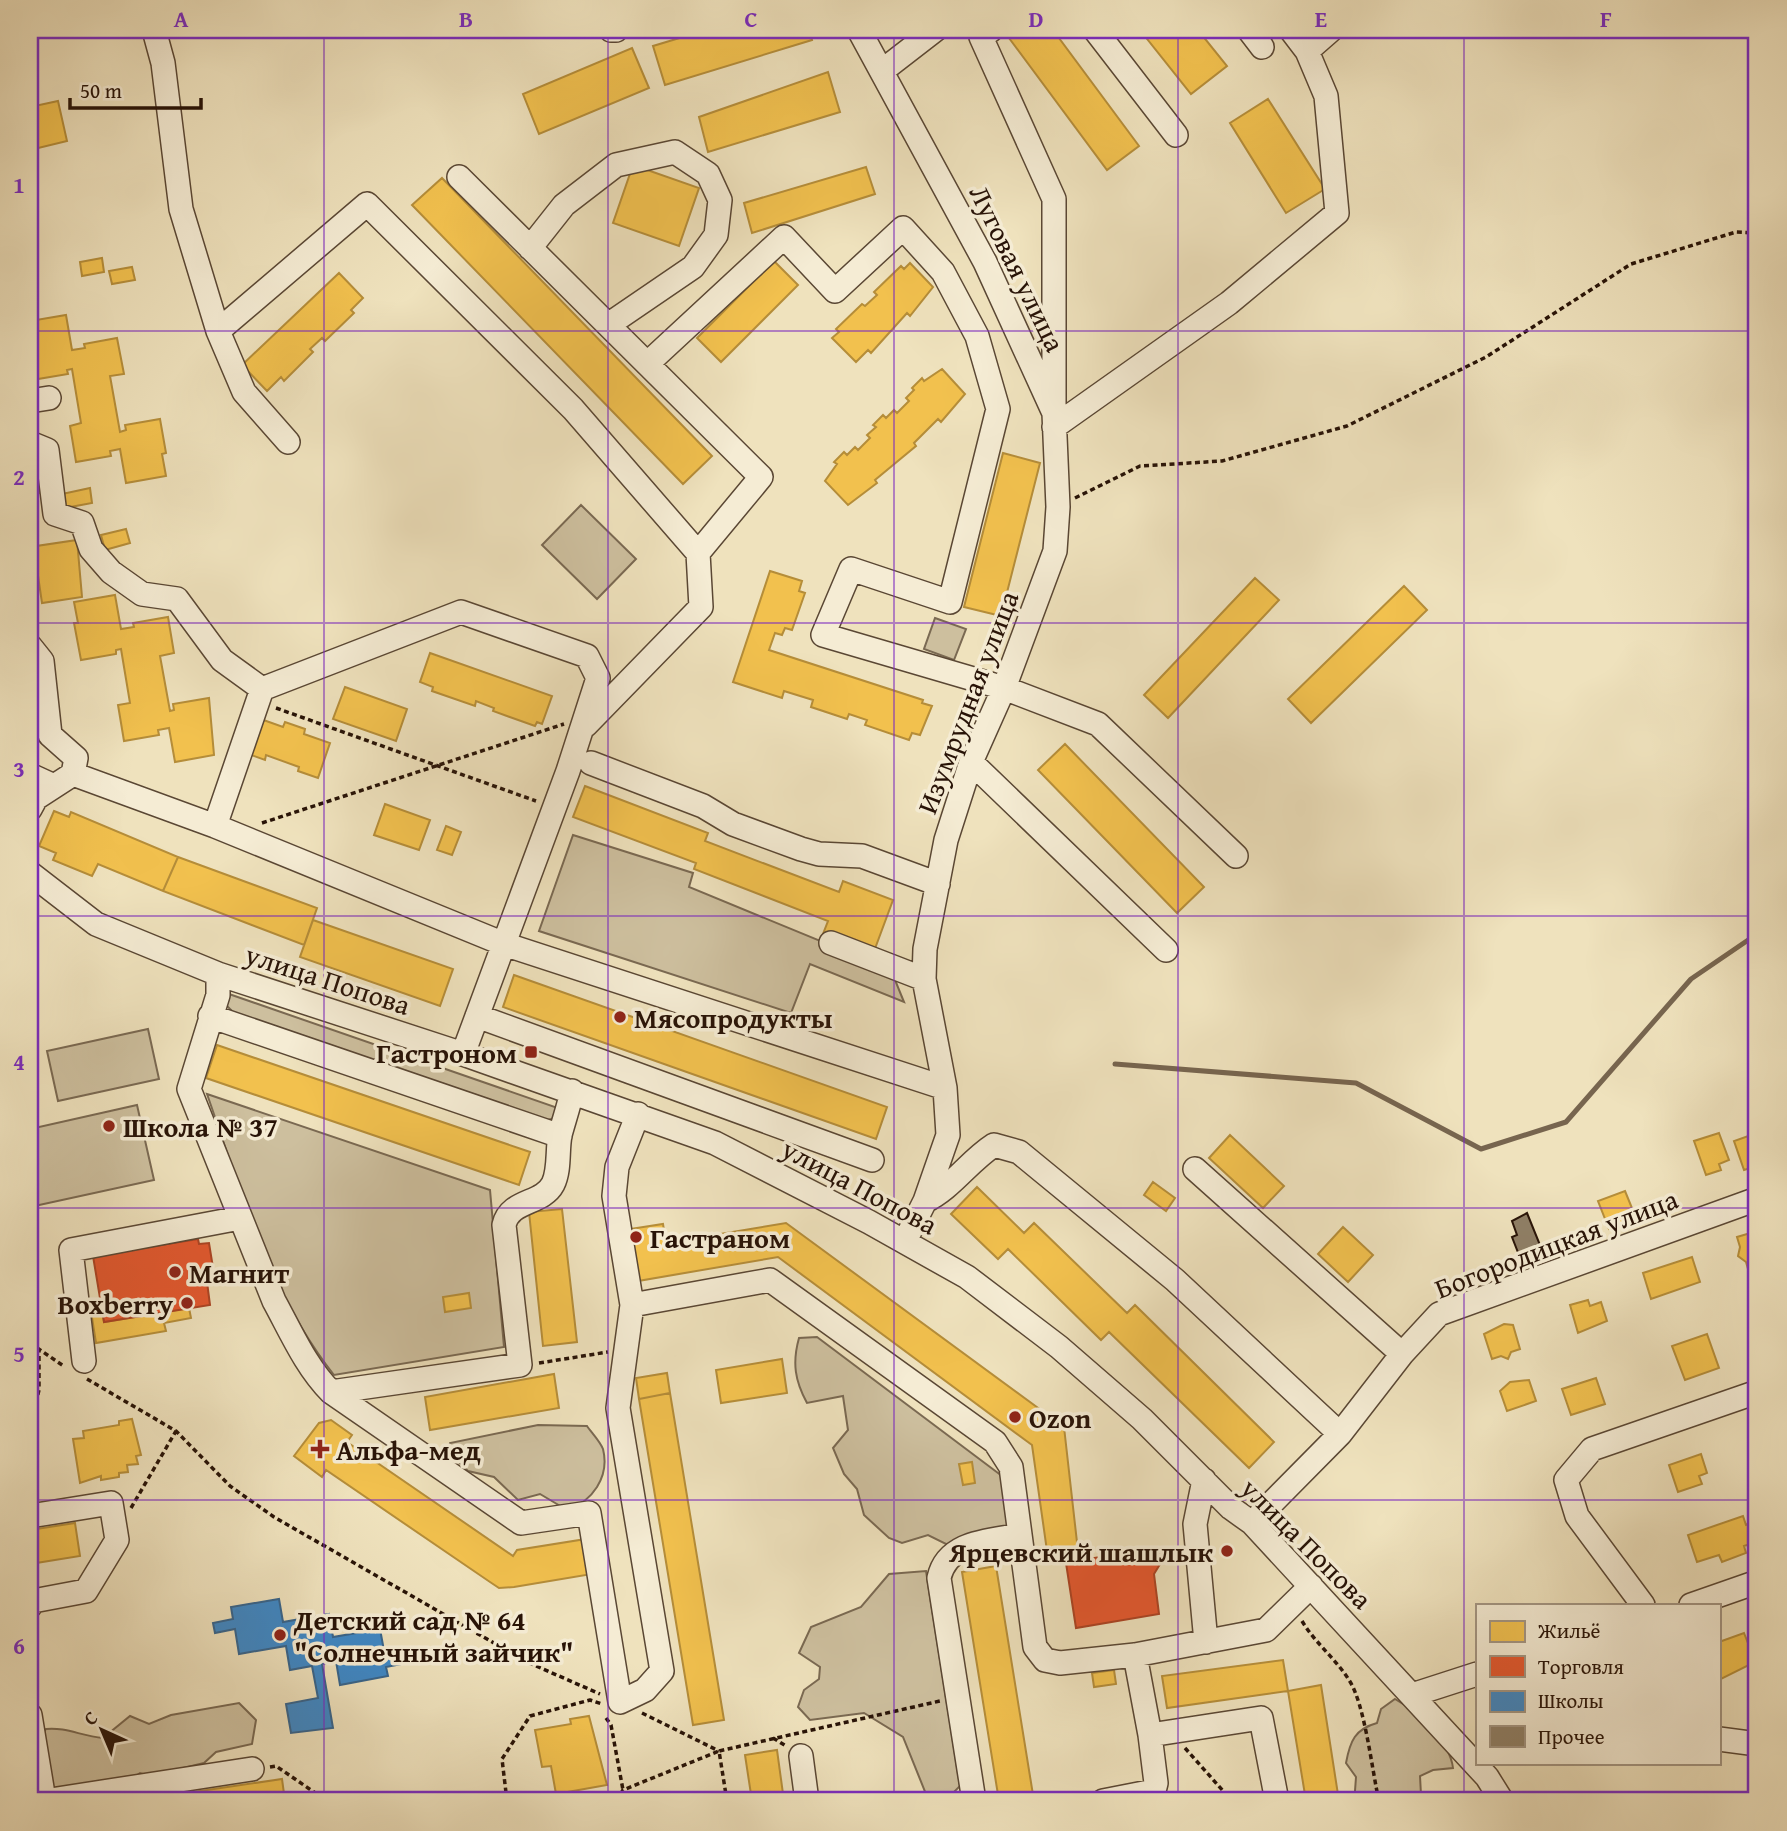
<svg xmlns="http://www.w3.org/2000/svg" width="1787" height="1831" viewBox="0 0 1787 1831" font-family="'Gentium Book Plus',serif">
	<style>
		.green { fill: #cdbf9e; stroke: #7a6952; stroke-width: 2 }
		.homes { fill: #f2c14e; stroke: #b58d39; stroke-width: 2 }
		.shops { fill: #e4572e; stroke: #ac4322; stroke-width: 2 }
		.schools { fill: #3f88c5; stroke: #38658c; stroke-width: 2 }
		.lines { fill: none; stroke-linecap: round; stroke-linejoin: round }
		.stream { stroke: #77654f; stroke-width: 5 }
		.building { fill: #8f7f66; stroke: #281307; stroke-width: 2 }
		.minor-casing { stroke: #5a4734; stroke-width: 26 }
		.path { stroke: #281307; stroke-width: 3.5; stroke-dasharray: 5 3.5; stroke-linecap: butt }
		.minor { stroke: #f5ecd4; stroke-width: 23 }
		.grid { fill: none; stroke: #7b2cbf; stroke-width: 2; stroke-opacity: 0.55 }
		.poi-dot { fill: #8f2418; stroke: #f5ecd4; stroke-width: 2.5 }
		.labels { text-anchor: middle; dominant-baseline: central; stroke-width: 7; stroke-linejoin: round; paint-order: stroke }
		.street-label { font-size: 28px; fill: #281307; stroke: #f5ecd4 }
		.poi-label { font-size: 28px; font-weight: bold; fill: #281307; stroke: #f5ecd4; text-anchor: start }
		.neatline { fill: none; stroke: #7b2cbf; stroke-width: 2.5 }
		.grid-label { font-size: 23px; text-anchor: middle; font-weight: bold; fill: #7b2cbf }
	</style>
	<rect width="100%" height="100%" fill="#efe2bd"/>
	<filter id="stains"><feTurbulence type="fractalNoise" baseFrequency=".00286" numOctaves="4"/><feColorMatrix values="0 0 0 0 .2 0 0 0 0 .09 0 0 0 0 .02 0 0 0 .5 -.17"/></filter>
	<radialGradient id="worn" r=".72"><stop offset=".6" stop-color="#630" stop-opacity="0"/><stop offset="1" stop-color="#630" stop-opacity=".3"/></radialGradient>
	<path class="green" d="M581,505L636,559L597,599L542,545Z
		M935,618L966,629L954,660L924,649Z
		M573,835L693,873L689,887L891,970L904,1002L810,964L791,1013L539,931Z
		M229,994L555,1107L558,1111L555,1118L544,1121L233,1012L225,1004Z
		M148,1029L159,1079L58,1101L47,1051Z
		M207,1094L490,1190L504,1347L334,1375C269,1293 241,1191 207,1094Z
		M137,1105L154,1180L30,1207V1129Z
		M817,1337L1002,1476L1009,1532L950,1546L928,1535L902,1543L889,1538L864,1515L857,1489L844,1474L833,1448L848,1430L843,1396L807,1403C795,1381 792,1363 799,1338Z
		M538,1425L587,1426C591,1432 600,1441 603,1449C610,1477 592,1502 567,1510L540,1494L518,1500L494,1477L468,1471L448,1452L450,1443Z
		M926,1571L960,1786L948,1798L926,1794L903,1737L864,1713L810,1720L798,1707L804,1690L819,1679L820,1667L799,1653L811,1627L861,1607L889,1574Z
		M1395,1699C1418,1712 1450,1742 1453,1768L1433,1770L1420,1776L1421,1795L1416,1801H1361L1355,1791L1356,1777L1346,1763C1350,1741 1355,1729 1377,1723L1381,1709Z
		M239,1703L256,1720L252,1744L216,1752L204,1763L150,1776L140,1773L129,1781L46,1796L38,1740L46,1729C66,1727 81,1736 103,1738L130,1716L149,1724L171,1715Z"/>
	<path class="homes" d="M706,30H809L812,40L665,85L653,46Z
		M1020,30H1053L1139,146L1107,170L1009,38Z
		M1140,30H1198L1227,66L1191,94Z
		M632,48L649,88L539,134L523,94Z
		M828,72L840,112L708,152L699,117Z
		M1268,99L1325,189L1286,213L1230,123Z
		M58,101L67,141L30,150V107Z
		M633,165L699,188L679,246L613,223Z
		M866,167L875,194L752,233L744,203Z
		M442,178L712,456L683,484L412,205Z
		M102,258L104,272L82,276L80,262Z
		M30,261L36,317L30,318Z
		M774,261L798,285L721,362L697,338Z
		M910,263L933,287L910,316L907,313L871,353L868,350L856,362L832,338L839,332L836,329L862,304L865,306L877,295L874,292L901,266L904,269Z
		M132,267L135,280L112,284L109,271Z
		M339,273L363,298L351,310L354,313L325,341L322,338L310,349L313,352L284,381L281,377L267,391L242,365Z
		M66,315L72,350L85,348L84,344L117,338L124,374L110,376L120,432L126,430L125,425L160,419L166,453L162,454L166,476L126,483L120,449L110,451L111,456L76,462L70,426L81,423L72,369L67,370L68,374L32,380L30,367V321Z
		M942,369L965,394L941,422L938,419L914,443L916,446L875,480L877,483L848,505L825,481L837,464L834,462L844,452L847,455L855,447L858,450L870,438L867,435L876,427L873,425L883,415L886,418L894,410L897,413L909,401L906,398L914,390L912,388L922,378L924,381Z
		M1003,453L1040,463L1001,616L964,607Z
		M34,458L40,493L30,495V459Z
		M90,488L92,503L65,508L62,494Z
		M30,508L36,546L77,540L82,597L42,603L37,569L30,570Z
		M126,529L130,543L105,550L101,535Z
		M770,571L802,581L799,591L805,593L792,630L785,628L782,635L775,633L769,650L923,700L922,703L932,706L920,735L912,733L909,740L865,725L867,720L849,714L847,719L811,707L813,700L784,691L782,698L733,682Z
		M1255,578L1279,600L1168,718L1144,695Z
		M1404,586L1427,610L1311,723L1288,699Z
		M115,595L121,629L134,627L133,623L168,617L174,653L160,656L170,711L174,710L173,704L209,698L214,755L175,762L169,728L158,730L159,735L124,741L118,705L130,703L121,649L116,650V654L81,660L74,623H78L74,602Z
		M430,653L552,696L542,724L537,722L535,726L493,711L494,708L476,701L475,706L432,691L433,687L420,682Z
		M345,687L407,709L396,741L333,719Z
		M255,717L283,727L285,722L305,729L304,734L330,743L318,778L298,771L299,767L266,755L265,760L243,752Z
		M1065,744L1204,887L1177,913L1038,770Z
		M585,786L708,833L705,841L839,892L843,881L893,900L873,954L823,934L828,921L694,869L696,863L573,817Z
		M385,804L430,820L419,850L374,835Z
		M54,811L69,817L71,812L178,857L163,891L98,864L92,876L53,860L56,853L39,846Z
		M446,826L461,832L452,855L437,850Z
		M178,857L317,908L304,945L163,891Z
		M313,920L453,969L440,1006L300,957Z
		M514,975L887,1107L876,1139L503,1007Z
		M217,1045L530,1152L519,1185L206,1078Z
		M1719,1133L1729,1160L1719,1164L1721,1170L1706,1175L1694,1141Z
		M1757,1133V1166L1744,1170L1734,1141Z
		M1230,1135L1284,1186L1263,1208L1209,1158Z
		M1153,1182L1175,1198L1166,1211L1144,1195Z
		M977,1187L1024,1233L1034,1223L1127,1313L1135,1305L1274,1442L1249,1468L1109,1332L1101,1340L1008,1249L998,1259L951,1214Z
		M1625,1191L1636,1218L1609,1229L1598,1201Z
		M562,1209L577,1342L543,1346L529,1212Z
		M786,1223L1064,1427L1079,1560L1061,1563L1060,1557L1048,1558L1032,1445L778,1257L638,1281L630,1229L663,1224L666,1243Z
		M1343,1227L1373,1255L1348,1282L1318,1254Z
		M1757,1231V1266L1748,1269L1746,1262L1738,1256L1740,1247L1737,1237Z
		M1692,1257L1700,1282L1651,1299L1643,1273Z
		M469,1293L471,1308L445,1312L443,1297Z
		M1588,1300L1590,1306L1601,1302L1607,1321L1578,1333L1570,1305Z
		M101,1304L104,1322L189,1308L191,1318L164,1323L166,1331L96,1343L90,1305Z
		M1504,1324L1513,1325L1520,1349L1511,1352L1508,1359L1501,1356L1492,1359L1484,1334Z
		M1707,1334L1719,1368L1685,1380L1672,1346Z
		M782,1359L787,1393L721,1403L716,1370Z
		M667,1373L670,1393L639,1399L636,1378Z
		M554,1374L559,1408L430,1430L425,1397Z
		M1596,1378L1605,1404L1571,1415L1562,1389Z
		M1529,1380L1536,1401L1507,1411L1500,1391L1510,1382Z
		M670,1393L724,1720L693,1725L639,1399Z
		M132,1419L141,1455L136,1456L138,1464L127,1465L128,1472L119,1473V1477L101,1480V1476L80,1483L73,1439L84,1438L83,1431L119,1425V1421Z
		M331,1420L352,1435L347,1442L513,1556L517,1550L586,1539L592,1574L514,1587L499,1588L490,1582L326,1470L322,1477L294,1456L319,1423Z
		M1701,1454L1707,1473L1699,1476L1702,1484L1678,1492L1669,1465Z
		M972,1462L975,1483L963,1485L959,1464Z
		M1743,1516L1746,1525L1757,1521V1542L1744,1546L1746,1553L1722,1562L1719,1555L1697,1562L1688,1535Z
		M75,1523L80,1556L30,1564V1530Z
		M996,1566L1034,1801H999L962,1572Z
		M1744,1633L1748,1643L1752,1641L1757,1661L1719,1680V1642Z
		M1283,1660L1288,1691L1167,1708L1162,1676Z
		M1114,1670L1116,1684L1094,1687L1092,1673Z
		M1321,1685L1339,1801H1306L1288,1691Z
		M589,1716L607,1785L556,1794L551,1766L542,1767L535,1730L571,1724L570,1719Z
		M777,1750L784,1801H752L745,1755Z
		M282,1779L285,1801H133Z"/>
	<path class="shops" d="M198,1239L199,1244L209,1243L215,1280L207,1282L210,1305L104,1322L93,1256Z
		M1150,1548L1159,1553L1162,1561L1154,1574L1159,1614L1076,1628L1066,1563Z"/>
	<path class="schools" d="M279,1599L283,1622L329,1614L333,1637L380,1629L385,1656L405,1652L407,1663L386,1667L388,1676L340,1685L336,1661L322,1664L333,1728L291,1733L286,1704L318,1698L312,1666L290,1670L286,1646L239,1654L235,1629L215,1633L213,1623L233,1619L231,1607Z"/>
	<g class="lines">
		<path class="stream" d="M1115,1064L1356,1083L1481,1149L1566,1122L1691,979L1757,934"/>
	</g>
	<path class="building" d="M1527,1213L1542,1250L1526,1257L1524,1253L1519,1255L1512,1237L1517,1235L1512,1221Z"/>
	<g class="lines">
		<g class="minor-casing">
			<path id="minor" d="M154,30L163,63L181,209L218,331L244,392L288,442
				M611,30H616
				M859,30L985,262L1054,413L1058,507L1055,551L1004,688L971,762L946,840L925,949L924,979L945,1088L948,1135L925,1201L905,1241
				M991,30L981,37L1054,199V406
				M1095,30L1176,135
				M1249,30L1262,47
				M1291,30L1307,51L1331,30
				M882,71L935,30
				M459,177L761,477L698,553
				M530,248L564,205L616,165L675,152L708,174L720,200L716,235L693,267L608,325
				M218,331L367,204L573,409L698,553L701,607L586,725
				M647,364L784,237L835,291L903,228L943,272L977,336L998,409L950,602L851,569L823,635L1004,688L1098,724L1236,856
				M30,401L49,398
				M1054,427L1229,303L1337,213L1326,96L1307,51
				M30,443L47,450L55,514L82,523L91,549L111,572L142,594L177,599L222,660L262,689
				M30,646L42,661L50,735L76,758L73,774
				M971,762L1166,950
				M591,763L703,806L733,824L801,849L819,854L862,856L938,884
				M30,775L54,786
				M30,809L36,798L73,774L215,826L504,944L945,1088
				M215,826L262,689L461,612L587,656L598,678L568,771L463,1054
				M30,873L96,924L218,974L463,1054L715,1143L869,1222L967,1277L1059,1347L1142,1419L1231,1508L1252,1523L1487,1777L1502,1801
				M831,943L924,979
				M218,974V995L189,1089L274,1301C291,1332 306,1367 331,1392L521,1523L589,1513L620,1702L645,1690L662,1671L618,1408L632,1305L614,1196L617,1167L638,1114
				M210,1016L560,1136
				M477,1016L872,1160
				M1195,1169L1402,1354
				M925,1201C952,1188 969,1161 994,1145L1019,1152L1175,1280L1340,1434
				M632,1305L770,1280L995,1442L1011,1467L1035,1647L1045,1660L1060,1663L1135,1655L1266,1630L1311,1586
				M84,1361L71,1250L240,1218
				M331,1392L520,1365L504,1225C510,1199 542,1205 553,1184C560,1170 557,1150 560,1135C564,1120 569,1106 572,1091
				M1204,1480L1195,1524L1206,1642
				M30,1516L111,1503L117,1540L86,1591L33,1601L30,1606
				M1252,1523L1340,1434L1402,1354L1439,1314L1757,1199
				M1643,1605L1577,1516L1566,1480L1592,1449L1757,1392
				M1691,1605L1757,1582
				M1135,1655L1150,1735L1261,1718L1277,1801
				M1412,1695L1477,1674
				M30,1715L44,1800
				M1719,1739L1757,1744
				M801,1756L807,1801
				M44,1801L252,1769
				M974,1801L939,1578C947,1541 989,1541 1020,1535
				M1103,1801L1154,1791L1156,1783L1150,1735"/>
		</g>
		<path class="path" d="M1075,498L1140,466L1222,461L1347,426L1486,357L1631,264L1736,232L1757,233
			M276,708L536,801
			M262,823L564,724
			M30,1343L65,1367
			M539,1363L608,1352
			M87,1379L176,1431L230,1486L274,1517L527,1662L600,1694
			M30,1428L39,1390V1351
			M30,1469V1471
			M131,1508L176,1431
			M1302,1621C1315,1643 1336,1659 1349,1680C1365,1704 1372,1771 1379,1801
			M642,1713L719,1751
			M606,1718L611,1725L623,1790
			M773,1738L786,1746
			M1185,1748L1232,1801
			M270,1767L276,1766L327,1801
			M507,1801L502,1759L530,1716L590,1700L602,1704
			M616,1801L623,1790L719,1751
			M727,1801L719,1751L940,1701"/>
		<use href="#minor" class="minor"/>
	</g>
	<path class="grid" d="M324,30V1801M608,30V1801M894,30V1801M1178,30V1801M1464,30V1801M30,331H1757M30,623H1757M30,916H1757M30,1208H1757M30,1500H1757"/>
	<g class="poi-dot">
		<circle cx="620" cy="1017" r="7"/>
		<rect x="524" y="1045" width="14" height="14" rx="3.5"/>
		<circle cx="109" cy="1126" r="7"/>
		<circle cx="636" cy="1237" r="7"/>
		<circle cx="175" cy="1272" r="7"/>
		<circle cx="187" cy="1303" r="7"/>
		<circle cx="1015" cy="1417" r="7"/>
		<path d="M316.5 1438.5h7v7h7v7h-7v7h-7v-7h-7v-7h7z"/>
		<circle cx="1227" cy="1551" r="7"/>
		<circle cx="280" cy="1635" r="7"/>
	</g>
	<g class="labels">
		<g class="street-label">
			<text transform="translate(1018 268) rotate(64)">Луговая улица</text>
			<text transform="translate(967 702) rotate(-69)">Изумрудная улица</text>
			<text transform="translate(328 979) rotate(18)">улица Попова</text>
			<text transform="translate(860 1186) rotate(28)">улица Попова</text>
			<text transform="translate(1556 1243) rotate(-21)">Богородицкая улица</text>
			<text transform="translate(1307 1543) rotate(45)">улица Попова</text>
		</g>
		<g class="poi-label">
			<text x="634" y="1017">Мясопродукты</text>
			<text x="517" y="1052" text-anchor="end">Гастроном</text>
			<text x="123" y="1126">Школа № 37</text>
			<text x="650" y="1237">Гастраном</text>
			<text x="189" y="1272">Магнит</text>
			<text x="173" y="1303" text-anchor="end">Boxberry</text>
			<text x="1029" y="1417">Ozon</text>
			<text x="336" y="1449">Альфа-мед</text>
			<text x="1213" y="1551" text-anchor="end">Ярцевский шашлык</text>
			<text x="294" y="1619">Детский сад № 64<tspan x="294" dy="32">"Солнечный зайчик"</tspan></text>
		</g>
	</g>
	<rect width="1787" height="1831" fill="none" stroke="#efe2bd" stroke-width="77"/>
	<rect x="1476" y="1604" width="245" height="161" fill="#f5ecd4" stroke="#a39582" stroke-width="2"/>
	<rect x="1490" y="1621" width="35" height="21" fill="#f2c14e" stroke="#a39582" stroke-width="2"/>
	<text x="1538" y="1638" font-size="21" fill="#281307">Жильё</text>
	<rect x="1490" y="1656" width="35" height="21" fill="#e4572e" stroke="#a39582" stroke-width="2"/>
	<text x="1538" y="1674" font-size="21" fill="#281307">Торговля</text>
	<rect x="1490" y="1691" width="35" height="21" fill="#3f88c5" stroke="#a39582" stroke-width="2"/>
	<text x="1538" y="1708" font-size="21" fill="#281307">Школы</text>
	<rect x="1490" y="1726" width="35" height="21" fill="#8f7f66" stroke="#a39582" stroke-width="2"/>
	<text x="1538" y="1744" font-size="21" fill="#281307">Прочее</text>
	<g transform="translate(102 1730) rotate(316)" stroke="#f5ecd4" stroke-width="5" paint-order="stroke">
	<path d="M0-5L12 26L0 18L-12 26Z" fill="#281307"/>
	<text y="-10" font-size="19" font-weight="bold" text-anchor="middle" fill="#281307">С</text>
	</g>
	<path d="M70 98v10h131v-10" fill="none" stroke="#281307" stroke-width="3.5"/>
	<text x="80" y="98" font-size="21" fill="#281307" stroke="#f5ecd4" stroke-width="5" paint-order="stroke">50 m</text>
	<rect x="38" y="38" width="1710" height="1754" class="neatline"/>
	<g class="grid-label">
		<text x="181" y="27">A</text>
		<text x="466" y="27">B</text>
		<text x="751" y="27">C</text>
		<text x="1036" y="27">D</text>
		<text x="1321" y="27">E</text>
		<text x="1606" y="27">F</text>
		<text x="19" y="193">1</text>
		<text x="19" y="485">2</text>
		<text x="19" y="777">3</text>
		<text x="19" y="1070">4</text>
		<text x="19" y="1362">5</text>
		<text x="19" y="1654">6</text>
	</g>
	<rect width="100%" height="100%" filter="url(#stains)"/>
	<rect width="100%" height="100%" fill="url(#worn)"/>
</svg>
